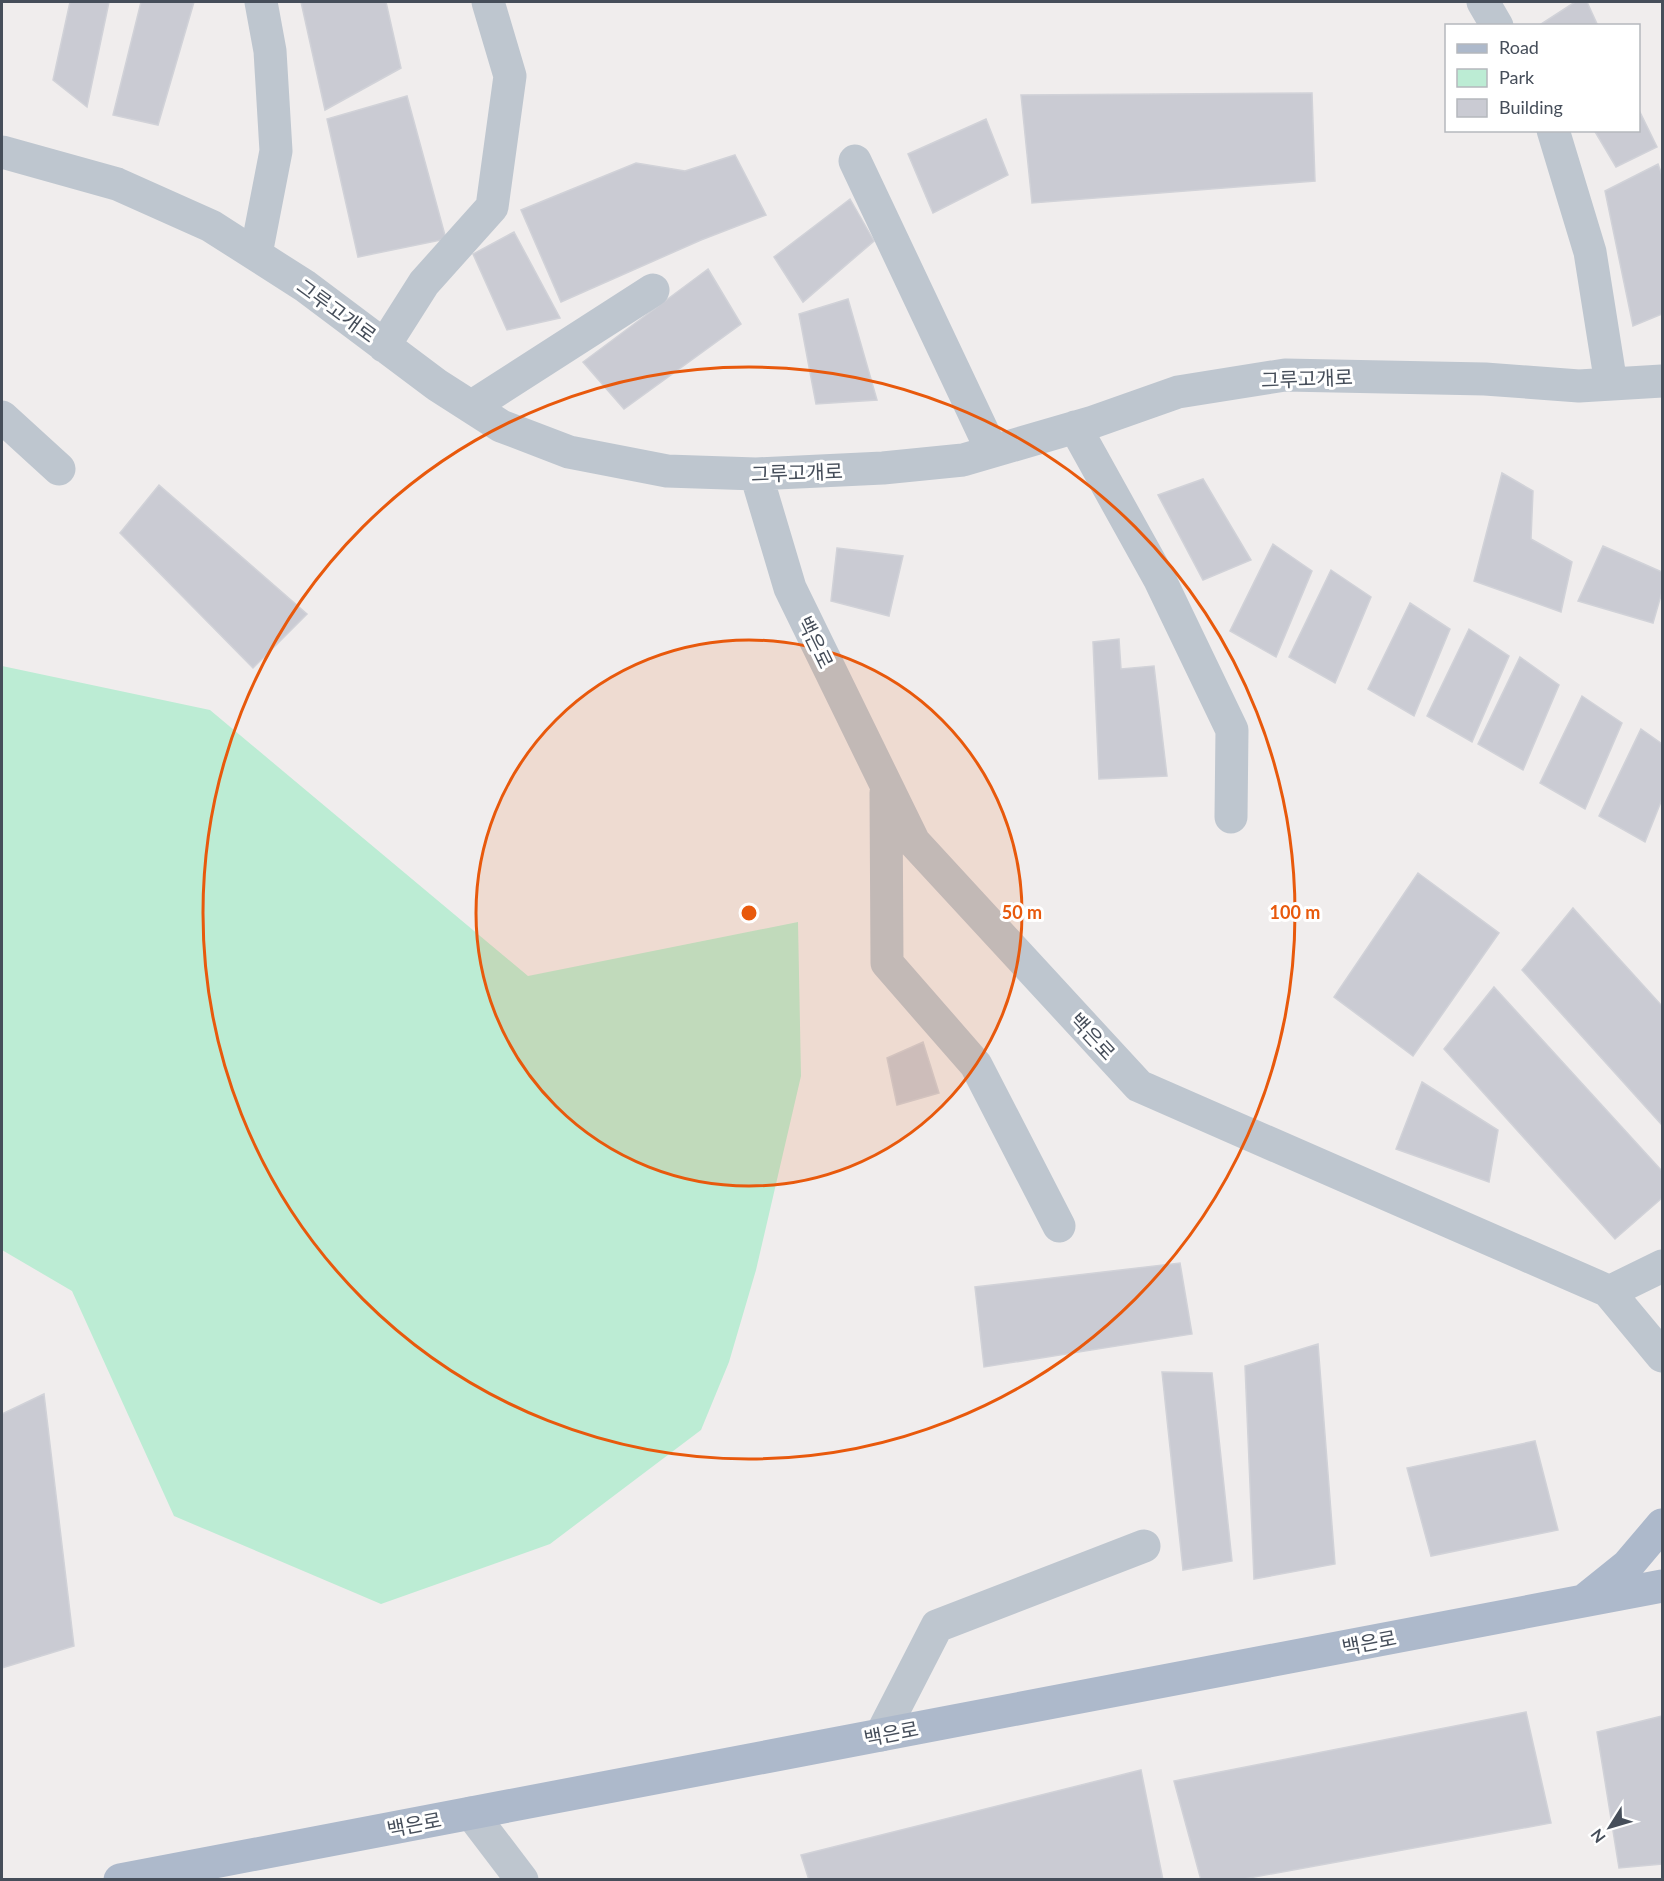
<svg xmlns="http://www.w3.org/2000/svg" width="1664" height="1881" viewBox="0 0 1664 1881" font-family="Lato,'Noto Sans KR',sans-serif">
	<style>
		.green { fill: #bcecd4 }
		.building { fill: #cacbd3; stroke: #d1d2d8; stroke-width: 1.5 }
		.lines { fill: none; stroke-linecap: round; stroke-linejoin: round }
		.minor { stroke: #bec6cf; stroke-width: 33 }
		.major { stroke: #adb9cb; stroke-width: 33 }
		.ring { fill: none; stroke: #e8590c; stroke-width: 3 }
		.labels { text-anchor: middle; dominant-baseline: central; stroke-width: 6; stroke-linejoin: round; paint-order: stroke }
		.street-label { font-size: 20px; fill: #464e5a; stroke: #fff }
		.centre { fill: #e8590c; stroke: #fff; stroke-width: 3 }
		.ring-label { font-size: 18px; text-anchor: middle; font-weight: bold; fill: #e8590c; stroke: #fff; stroke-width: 6; stroke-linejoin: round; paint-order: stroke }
	</style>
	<rect width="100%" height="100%" fill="#f0eded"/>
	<path class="green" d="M2,666L210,710L528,976L798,922L801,1076L756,1270L729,1362L701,1430L550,1544L381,1604L174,1516L72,1291L2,1250Z"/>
	<path class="building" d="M70,2H109L87,107L53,80Z
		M141,2H194L158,125L113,115Z
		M301,2H386L401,68L325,110Z
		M1575,2H1587L1598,26H1538Z
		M1312,93L1315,181L1032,203L1021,95Z
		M407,96L446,239L358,257L327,119Z
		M1638,108L1657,147L1616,167L1594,130H1638Z
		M986,119L1008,175L933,213L908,154Z
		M735,155L766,215L701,240L561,302L521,210L636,163L685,171Z
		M1658,164L1662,175V314L1633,326L1605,191Z
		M850,199L874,241L803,302L774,257Z
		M514,232L560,318L507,330L473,254Z
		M708,269L741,324L624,409L583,362Z
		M848,299L877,400L816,404L799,314Z
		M1502,473L1533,491L1531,539L1572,562L1561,612L1474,581Z
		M1203,479L1251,560L1203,580L1158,495Z
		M159,485L307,614L253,668L120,533Z
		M1273,544L1312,571L1276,657L1230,631Z
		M1603,546L1662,572V592L1653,623L1578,601Z
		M837,548L903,556L889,616L831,601Z
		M1331,570L1371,597L1335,683L1289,657Z
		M1410,603L1450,629L1414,716L1368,689Z
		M1469,629L1509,656L1472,742L1427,716Z
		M1119,639L1121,669L1154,666L1167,776L1099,779L1093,642Z
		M1520,657L1559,685L1523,770L1478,744Z
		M1582,696L1622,723L1585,809L1540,783Z
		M1641,729L1662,744V799L1645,842L1599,816Z
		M1418,873L1499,933L1413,1056L1334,997Z
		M1573,908L1662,1006V1125L1522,970Z
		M1494,987L1662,1171V1198L1615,1239L1444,1049Z
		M923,1042L939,1093L897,1105L887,1058Z
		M1422,1082L1498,1130L1489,1182L1396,1149Z
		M1180,1263L1192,1334L984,1367L975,1287Z
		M1318,1344L1335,1564L1254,1579L1245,1366Z
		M1162,1372L1212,1373L1232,1561L1183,1570Z
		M44,1394L74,1646L2,1668V1414Z
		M1535,1441L1558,1530L1431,1556L1407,1468Z
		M1526,1712L1551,1823L1238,1880H1201L1174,1781Z
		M1662,1716V1864L1619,1868L1597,1732Z
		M1141,1770L1163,1880H809L801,1855Z"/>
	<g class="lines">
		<path class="minor" d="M1483,2L1497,26
			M1553,130L1590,252L1611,384
			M2,152L117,184L211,226L305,286L437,385L501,426L569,452L667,471L756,474L883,468L963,460L1093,422L1178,392L1285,375L1485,379L1579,386L1662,381
			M855,161L992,451
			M256,254L276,151L270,51L261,2
			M384,346L424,283L492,207L510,76L488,2
			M471,407L653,290
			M2,417L59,469
			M1075,427L1160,580L1232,730L1231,817
			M756,474L790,588L914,842L1139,1086L1608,1291L1662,1356
			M886,793L887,963L976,1065L1059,1226
			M1609,1292L1662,1266
			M881,1735L937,1626L1144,1546
			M471,1813L522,1880"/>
		<path class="major" d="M1587,1598L1628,1565L1662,1525
			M120,1880L1662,1586"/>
	</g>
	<circle cx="749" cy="913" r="273" fill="#e8590c" fill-opacity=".12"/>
	<g class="ring">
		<circle cx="749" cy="913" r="273"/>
		<circle cx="749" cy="913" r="546"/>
	</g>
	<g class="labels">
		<g class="street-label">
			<text transform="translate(337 310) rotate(36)">그루고개로</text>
			<text transform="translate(1307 378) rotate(-2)">그루고개로</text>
			<text transform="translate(797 472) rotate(-2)">그루고개로</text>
			<text transform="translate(816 642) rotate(64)">백은로</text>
			<text transform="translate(1093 1036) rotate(47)">백은로</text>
			<text transform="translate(1369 1642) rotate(-11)">백은로</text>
			<text transform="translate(891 1733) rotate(-11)">백은로</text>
			<text transform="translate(414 1824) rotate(-11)">백은로</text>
		</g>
	</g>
	<circle cx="749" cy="913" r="9" class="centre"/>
	<g class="ring-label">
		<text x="1022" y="919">50 m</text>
		<text x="1295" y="919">100 m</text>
	</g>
	<rect width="1664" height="1881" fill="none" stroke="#464e5a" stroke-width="6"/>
	<rect x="1445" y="24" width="195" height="108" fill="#ffffff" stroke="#b5b8bd" stroke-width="1.5"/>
	<rect x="1457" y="44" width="30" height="9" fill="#adb9cb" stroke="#b5b8bd" stroke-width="1.5"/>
	<text x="1499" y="54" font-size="18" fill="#464e5a">Road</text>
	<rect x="1457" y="69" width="30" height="18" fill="#bcecd4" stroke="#b5b8bd" stroke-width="1.5"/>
	<text x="1499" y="84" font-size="18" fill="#464e5a">Park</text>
	<rect x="1457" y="99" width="30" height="18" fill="#cacbd3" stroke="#b5b8bd" stroke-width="1.5"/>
	<text x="1499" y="114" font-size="18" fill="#464e5a">Building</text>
	<g transform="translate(1610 1827) rotate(233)" stroke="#ffffff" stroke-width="4.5" paint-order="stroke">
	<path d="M0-4.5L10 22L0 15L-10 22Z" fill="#464e5a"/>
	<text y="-9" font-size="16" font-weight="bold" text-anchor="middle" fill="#464e5a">N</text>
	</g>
</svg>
